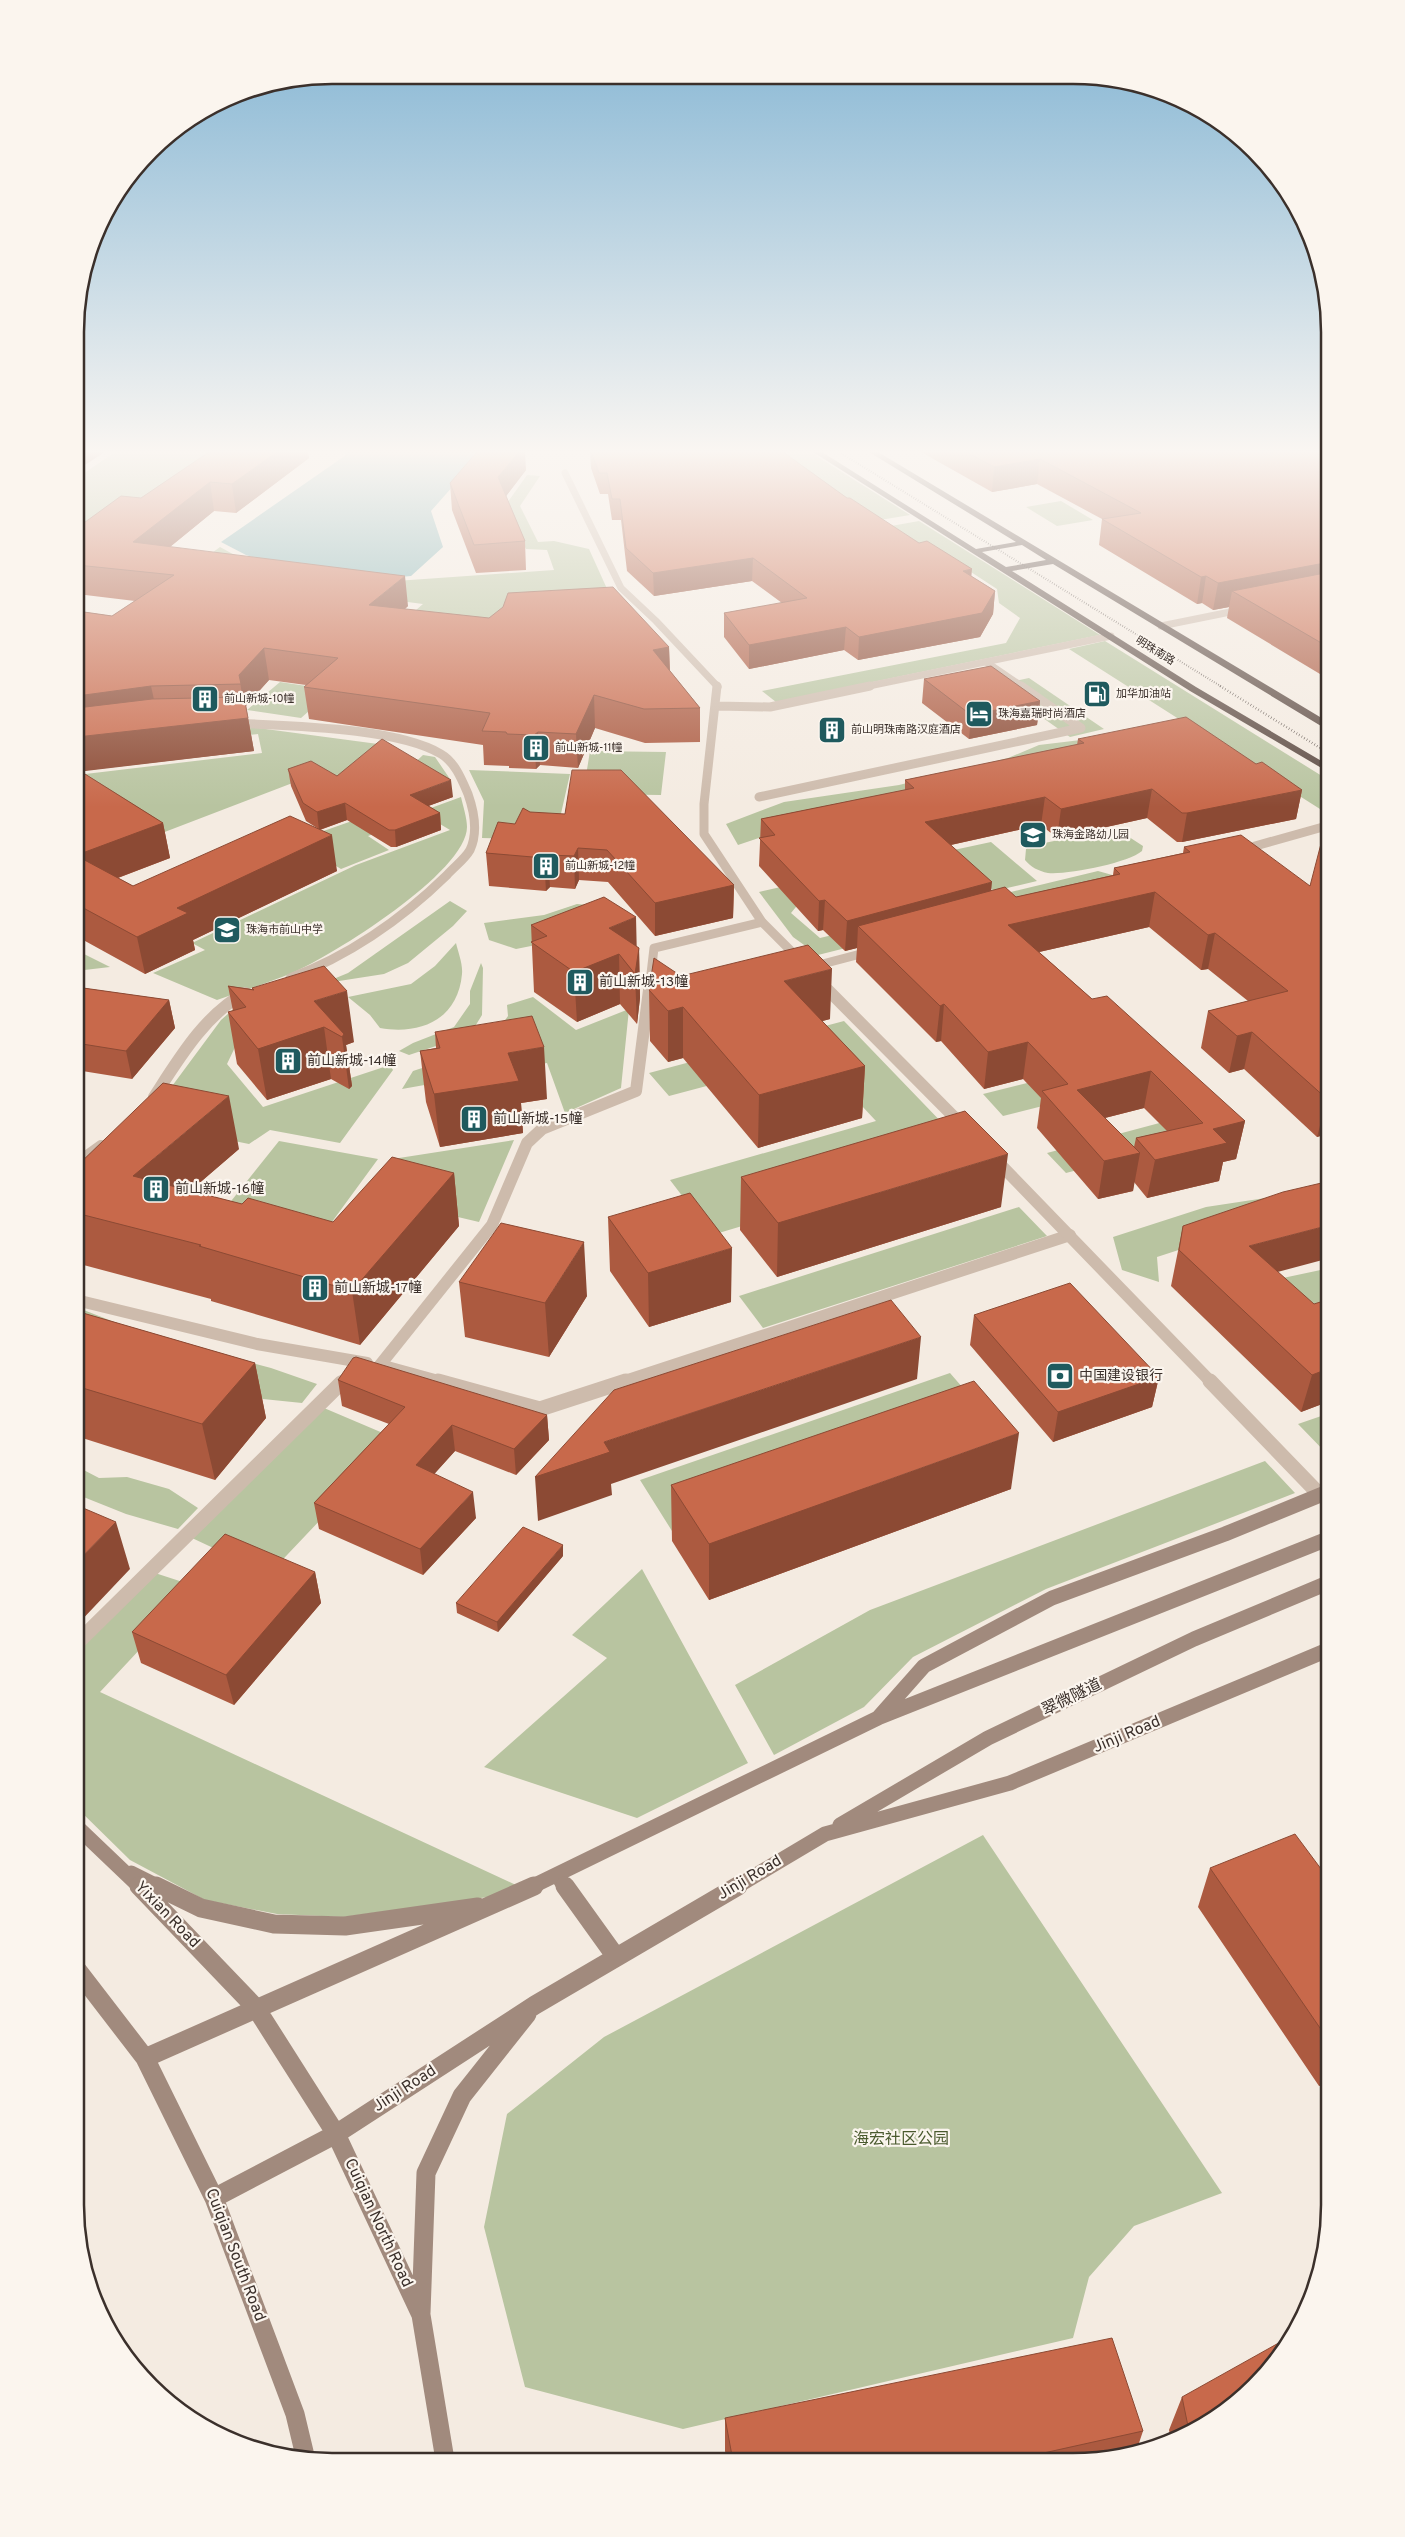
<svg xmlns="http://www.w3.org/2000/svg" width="1405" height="2537" viewBox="0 0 1405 2537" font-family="Overpass,'Noto Sans SC',sans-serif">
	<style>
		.green { fill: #b8c4a0 }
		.water { fill: #7fb0b2 }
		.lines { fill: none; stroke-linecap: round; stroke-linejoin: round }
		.lane-far3 { stroke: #cdbbac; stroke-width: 7 }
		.lane-far2 { stroke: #cdbbac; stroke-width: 9 }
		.lane-far1 { stroke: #cdbbac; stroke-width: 12 }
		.lane { stroke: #cdbbac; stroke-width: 15 }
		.street-far3 { stroke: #cdbbac; stroke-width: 7 }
		.street-far2 { stroke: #cdbbac; stroke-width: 9 }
		.street-far1 { stroke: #cdbbac; stroke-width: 12 }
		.street { stroke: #cdbbac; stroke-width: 15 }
		.secondary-far1 { stroke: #a18a7d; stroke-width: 15 }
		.secondary { stroke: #a18a7d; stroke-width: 19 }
		.highway { fill: #5c4a42; fill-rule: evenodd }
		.rail-far1 { stroke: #3b302b; stroke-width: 2; stroke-dasharray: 0.5 2; stroke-linecap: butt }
		.rail { stroke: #3b302b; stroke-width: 2.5; stroke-dasharray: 0.5 2.5; stroke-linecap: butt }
		.wall { fill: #ac5a40; fill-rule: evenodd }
		.shaded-wall { fill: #8c4a34 }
		.building { fill: #c8694b; stroke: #8c4a34 }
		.labels { text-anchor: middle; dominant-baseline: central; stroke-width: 4.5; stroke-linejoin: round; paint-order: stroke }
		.far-street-label { font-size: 11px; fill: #3b302b; stroke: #fbf5ee }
		.far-poi-label { font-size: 11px; fill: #3b302b; stroke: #fbf5ee; text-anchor: start }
		.poi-label { font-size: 14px; fill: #3b302b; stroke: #fbf5ee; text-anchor: start }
		.near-street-label { font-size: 16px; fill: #3b302b; stroke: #fbf5ee }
		.near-park-label { font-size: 16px; fill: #4a5a2e; stroke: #fbf5ee }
		.rim { fill: none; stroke: #3b302b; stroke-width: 2.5 }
	</style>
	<rect width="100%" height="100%" fill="#f4ebe1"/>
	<path class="green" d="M115,452H239L77,556V478Z
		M757,452H810L910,515L880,520Z
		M527,475L540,476L520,506L538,542L554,541L589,549L618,613L387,635L423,604L185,573L220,547L240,558L367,583L554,570L547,550L526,549L505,506Z
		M1061,501L1093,520L1057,526L1026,507Z
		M919,521L1100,635L776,702L762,691L1006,643L1020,618L999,603L997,589L951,559L933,553L891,526Z
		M1105,641L1330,781V807L1320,809L1069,649Z
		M1029,678L1104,729L1070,737L996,685Z
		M280,682L333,690L301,718L247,710Z
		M158,728H258L378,744L334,784L316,774L149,838L77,775L262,753L258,734L77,753Z
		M1131,734L788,828L738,845L726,824L784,802L899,785L1008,758L1039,745Z
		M590,751L666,752L661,795L583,794Z
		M423,755L435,757L450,779L383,803L410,821L368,836L389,850L341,869L295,841L352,821Z
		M469,770L570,774L555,840L482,838L484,801Z
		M461,797C463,806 467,818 467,827C467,872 332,956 292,973C268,983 242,991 217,1000L153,973L205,950L192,943L356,865L450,830L420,812Z
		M1102,831L1126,835L1143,846L1142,851C1128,863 1067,875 1048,873C1038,871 1031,867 1025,860L1026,849L1030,846Z
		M991,842L1037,881L994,891L949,851Z
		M873,866L800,902L791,913L820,938L1098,871L1123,878L818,955L793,937L759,892Z
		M450,901L467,911L453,926L408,963L384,974L339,981L299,999L297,994L348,973Z
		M577,904L588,905L551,942L516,949L489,940L484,923L544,915Z
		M456,943C458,952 463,964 462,974C458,1020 420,1035 380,1028L370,1015L348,997L411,984L435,966Z
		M76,950L110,967L76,971Z
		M481,963L483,968L482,1015L474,1028L436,1046L409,1055L399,1051L413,1043L454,1027L470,1004V991Z
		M533,997L576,1030L629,1009L621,1088L565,1113L547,1063L402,1089L413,1071L486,1047L508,1016L507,1005Z
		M245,999L237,1043L227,1064L263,1107L390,1065L393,1070L340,1143L270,1130L249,1144L170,1128L161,1101L221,1020Z
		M844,1021L975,1157L712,1235L670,1180L876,1121L816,1057L669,1096L649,1073Z
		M1152,1052L1173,1073L1003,1116L983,1094Z
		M1197,1113L1218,1133L1066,1173L1047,1153Z
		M514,1140L479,1222L369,1196L399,1158Z
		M279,1141L378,1159L326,1230L224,1210Z
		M1291,1194L1274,1219L1157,1257L1159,1282L1122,1270L1113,1237L1206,1207Z
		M1019,1207L1047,1236L763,1328L739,1296Z
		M1330,1268V1321L1264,1282Z
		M76,1307L145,1334L271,1368L317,1384L302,1403L263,1399L76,1333Z
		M950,1373L989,1418L672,1531L640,1480Z
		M324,1408L397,1439L269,1574L192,1538Z
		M1330,1413V1457L1298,1424Z
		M1265,1461L1295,1493L1046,1589L913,1657L864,1707L774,1755L735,1685L870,1610Z
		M76,1466L99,1478L127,1477L169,1489L198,1508L178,1529L126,1514L76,1494Z
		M642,1569L748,1763L637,1818L484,1767L607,1658L572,1635Z
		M155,1573L198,1587L100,1692L516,1885L488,1897L344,1917L277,1914L205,1900L130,1860L75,1806L76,1652Z
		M983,1835L1222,2193L1134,2226L1089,2277L1073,2338L683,2429L525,2387L484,2227L507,2114L604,2037Z"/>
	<path class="water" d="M344,452H509L470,467L431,511L443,547L411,576L367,580L282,567L246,555L221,542L346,455Z"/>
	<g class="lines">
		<path class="lane-far3" d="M1161,626L1245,609
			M986,662L1023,687"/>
		<path class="lane-far2" d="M233,723C287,726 396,727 441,754C455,762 462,780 468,794C474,811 478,833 470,850C465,859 454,867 447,875C402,919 348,956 290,978
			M759,797L1081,728L1021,686
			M1241,850L1330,825
			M811,967L872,951
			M649,991L654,948L762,922"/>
		<path class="lane-far1" d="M154,1097C178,1060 205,1014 245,993
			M76,1164L101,1146
			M76,1300L257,1344L367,1363
			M343,1382L353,1378
			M442,1382L380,1365L492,1225L527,1143L542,1129L636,1091L649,990
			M622,1382L1070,1235"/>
		<path class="lane" d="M438,1381L540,1409L626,1381
			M76,1644L341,1383L346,1381"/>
		<path class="street-far3" d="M565,473L621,588L656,621L718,687
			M864,687L1111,636"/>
		<path class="street-far2" d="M717,686L704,804V834L762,922L801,961
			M717,706L770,707L870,686
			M820,981L830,991"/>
		<path class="street-far1" d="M828,990L964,1127
			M995,1159L1211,1382"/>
		<path class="street" d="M1210,1381L1320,1495"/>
		<path class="secondary-far1" d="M880,1717L1330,1538
			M75,1825L140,1887
			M840,1825L988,1738L1194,1639L1330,1582
			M131,1873L159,1887
			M557,1875L565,1887
			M531,1887L878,1718L924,1666L1052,1598L1225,1534L1330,1491
			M736,1887L825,1834L1010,1783L1330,1649"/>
		<path class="secondary" d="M139,1886L256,2008L336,2134L421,2315L445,2460
			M156,1886L201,1908L274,1924L345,1926L478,1907
			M565,1886L616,1957
			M75,1967L145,2058L214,2198L295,2414L306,2460
			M145,2058L534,1886
			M214,2198L336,2134L535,2005L738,1886
			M421,2313L426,2173L462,2096L527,2014"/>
		<path class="highway" d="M813,452H822L976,549L1016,542L869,452H878L1330,723V730L1326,729L1053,564L1012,571L1196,687L1330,766V773L1190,691ZM1022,545L1046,560L1006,567L982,552Z"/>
		<path class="rail-far1" d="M839,452L1222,687"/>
		<path class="rail" d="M1220,686L1330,754"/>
	</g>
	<path class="wall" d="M209,452H308L309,458L236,513L214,511L170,547L408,606L405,609L669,647L670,671L700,708V742L645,743L595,728L578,768L540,765L536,769L509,768V766L484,765L483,745L309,719L304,687L306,685L269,680L246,706L254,751L80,771L163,823L170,858L118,878L133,886L317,828L306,821L291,786L288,769L337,776L453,797L428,806L440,813L441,830L396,847H391L347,820L320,830L337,871L193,940L195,950L145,974L76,936L77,611L112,616L135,601L77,594V528L141,498Z
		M590,452H783L847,498L995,591L993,614L980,637L858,660L844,650L749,669L724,637V613L782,603L752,581L654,596L627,571L621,520H612L608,494H600L591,468Z
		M921,452H1330V680L1227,618L1229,607L1213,610L1202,603L1197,604L1099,545L1102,519L1037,484L992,492Z
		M526,470L506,496L525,541L526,570L476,573L452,510L450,483Z
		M924,679L1040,701L1037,725L969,739L922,703Z
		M1078,739L1256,764L1302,790L1296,819L1182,842H1177L1147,818L1057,838L1041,825L951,845L992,891L1016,897L1113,875L1114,868L1183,853L1184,847L1310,886L1330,837V1133L1317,1137L1244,1069L1229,1073L1201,1048L1208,1011L1248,1001L1208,969L1201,970L1149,927L1039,952L1092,999L1245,1121L1236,1159L1223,1162L1219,1181L1147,1198L1134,1182L1133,1191L1098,1199L1037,1128L1041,1098L1023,1079L984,1089L941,1041L936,1042L856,962L857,948L845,951L823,930L818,931L759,866L761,819L905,790V780L1077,745ZM1144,1108L1167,1131L1136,1138L1134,1147L1105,1118Z
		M530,812L734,885L733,918L655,936L608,882L579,880L575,889L550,887L546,891L489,886L486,853L515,824Z
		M531,925L637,947L639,948L640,998L637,1024L620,1004L577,1022L534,992Z
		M681,976L830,1019L822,1021L865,1066L862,1118L758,1148L683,1058L668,1062L650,1041L649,990Z
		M228,986L252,989V988L354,1042L346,1045L352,1086L349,1089L331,1079L267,1100L237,1064L228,1012L233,1011Z
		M76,987L169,1000L175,1028L132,1079L76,1070Z
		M435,1032L547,1099L521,1103L523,1133L440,1147L426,1102L420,1051L436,1048Z
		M239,1149L190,1191L242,1204L333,1222L454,1173L459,1226L360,1345L211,1301V1299L76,1263V1167Z
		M741,1177L1001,1207L777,1277L740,1230Z
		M608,1217L731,1302L649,1327L610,1271Z
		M1183,1226L1278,1272L1330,1401L1301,1412L1171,1286Z
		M459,1282L587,1296L549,1357L465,1337Z
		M76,1311L255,1363L266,1418L215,1480L76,1436Z
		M974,1315L1159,1377L1152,1407L1053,1442L970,1345Z
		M338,1380L547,1415L549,1440L516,1475L455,1451L434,1474L476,1518L423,1575L319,1529L314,1503L389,1424L342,1406Z
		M671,1485L1011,1489L709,1600L672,1541Z
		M563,1556L498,1632L457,1613L456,1603Z
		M315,1572L321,1603L234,1705L141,1663L132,1632Z
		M1210,1868L1330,1881L1329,2081L1319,2086L1198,1907Z
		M1182,2397L1230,2409L1171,2441L1169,2430Z
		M725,2418L1143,2431L1136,2452L1074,2462L727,2461L725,2451Z"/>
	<path class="shaded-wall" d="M77,452H105L77,470Z
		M277,452H308L309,458L236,513L232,484Z
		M519,452H525L526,470L500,504L498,477Z
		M1040,459L1037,484L992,492L994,467Z
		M210,482L214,511L139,572L133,542Z
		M1330,556V588L1232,591L1229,607L1213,610L1218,583Z
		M753,558L752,581L654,596L653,573Z
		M972,569L970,592L963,571Z
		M405,576L408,606L373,636L369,605Z
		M1206,576L1202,603L1197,604L1201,577Z
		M995,591L993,614L980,637L858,660L859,637Z
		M846,627L844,650L749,669V645Z
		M669,647L670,679L653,650Z
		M264,648L269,680L244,707L239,675Z
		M151,686L158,718L77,729V696Z
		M594,695L595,728L578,768L576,734Z
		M1040,701L1037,725L969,739L971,715Z
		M248,718L254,751L77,772V737Z
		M538,732L540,765L536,769L534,735Z
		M451,780L453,797L412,812L410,795Z
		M1152,789L1147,818L1057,838L1061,809Z
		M1302,790L1296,819L1182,842L1187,813Z
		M1045,797L1041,825L923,851L925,822Z
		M345,803L347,820L319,830L317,812Z
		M440,813L441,830L396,847L395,830Z
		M163,823L170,858L83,891L77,862V855Z
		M332,835L337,871L193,940L195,950L145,974L137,937L177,908Z
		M578,848L579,880L575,889L574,856Z
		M548,855L550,887L546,891L544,858Z
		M992,882L989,912L858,926L857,948L845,951L847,921Z
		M734,885L733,918L655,936V903Z
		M1155,892L1149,927L1004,960L1008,925Z
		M825,900L823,930L818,931L819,901Z
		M636,917L637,960L639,948L640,998L637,1024L635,974L619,954L620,1004L577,1022L574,972L609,928Z
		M1215,933L1208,969L1201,970L1208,935Z
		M832,969L830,1019L783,1032L784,981Z
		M347,991L354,1042L346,1045L352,1086L349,1089L342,1037L324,1027L331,1079L267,1100L258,1049L314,1001Z
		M169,1000L175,1028L132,1079L126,1051Z
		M944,1004L941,1041L936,1042L940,1006Z
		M683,1007V1058L668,1062V1011Z
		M1252,1032L1244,1069L1229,1073L1237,1036Z
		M1028,1042L1023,1079L984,1089L988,1052Z
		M544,1047L547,1099L521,1103L523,1133L440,1147L434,1094L508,1053Z
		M865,1066L862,1118L758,1148L759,1095Z
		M1151,1071L1144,1108L1073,1126L1077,1090Z
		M229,1096L239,1149L146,1229L133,1176Z
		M1327,1099H1330V1133L1317,1137Z
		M1245,1121L1236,1159L1223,1162L1219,1181L1147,1198L1155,1160L1213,1129Z
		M1140,1153L1133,1191L1098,1199L1104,1161Z
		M1008,1154L1001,1207L777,1277L778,1223Z
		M454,1173L459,1226L360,1345L352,1291Z
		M1330,1225V1258L1240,1282L1249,1246Z
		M584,1242L587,1296L549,1357L545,1303Z
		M732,1248L731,1302L649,1327L648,1273Z
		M921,1337L917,1379L611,1484L612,1495L538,1521L535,1477L604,1442Z
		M255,1363L266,1418L215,1480L202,1424Z
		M1330,1368V1401L1301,1412L1312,1375Z
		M1159,1377L1152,1407L1053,1442L1058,1412Z
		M547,1415L549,1440L516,1475L514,1449Z
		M452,1425L455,1451L419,1491L416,1465Z
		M1019,1433L1011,1489L709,1600V1544Z
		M473,1492L476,1518L423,1575L420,1549Z
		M116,1522L130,1569L76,1626V1563Z
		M563,1545V1556L498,1632L497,1622Z
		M315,1572L321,1603L234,1705L226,1675Z
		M1329,2061V2081L1319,2086Z"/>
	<path class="building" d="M209,452H277L232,484L210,482L133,542L405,576L369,605L489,618L503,607L508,593L613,587L669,647L653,650L700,708L644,709L594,695L576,734L538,732L534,735L507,734L506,732L482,731L490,713L304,687L338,658L264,648L239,675L241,684L151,686L77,696V611L112,616L174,575L77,565V528L121,496L141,498Z
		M477,452H519L498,477L525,541L474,545L450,483Z
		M591,452H783L847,498H850L919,543L927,541L972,569L963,571L995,591L982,613L859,637L846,627L749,645L724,613L807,598L753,558L653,573L626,548L620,499H612L607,473H599Z
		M966,452H1330V562L1218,583L1206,576L1201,577L1102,519L1141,513L1040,459L994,467Z
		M1330,572V648L1232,591Z
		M991,666L1040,701L971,715L924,679Z
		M244,697L248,718L77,737V708L152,699Z
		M1186,717L1256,764L1262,762L1302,790L1187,813H1182L1152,789L1061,809L1045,797L925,822L992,882L847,921L825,900L819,901L759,838L775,835L761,819L914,788L905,780L1084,743L1078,739Z
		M382,739L451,780L410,795L440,813L395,830H389L345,803L317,812L303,803L288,769L311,761L337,776Z
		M77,769L163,823L77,855Z
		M572,770H621L734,885L655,903L607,850L578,848L574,856L548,855L544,858L486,853L498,822L515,824L523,808L530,812L565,814Z
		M290,816L332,835L177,908L188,913L137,937L76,904L77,856L133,886Z
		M1241,835L1310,886L1323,836L1330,837V1099H1327L1252,1032L1237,1036L1208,1011L1288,991L1215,933L1208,935L1155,892L1008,925L1092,999L1107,996L1245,1121L1213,1129L1227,1143L1155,1160L1136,1138L1203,1123L1151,1071L1077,1090L1140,1153L1104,1161L1042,1091L1068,1084L1028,1042L988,1052L944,1004L940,1006L858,926L1005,887L1016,897L1120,874L1114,868L1190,852L1184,847Z
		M604,897L636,917L609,928L639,948L635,974L619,954L574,972L531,942L547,936L531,925Z
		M808,945L832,969L784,981L865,1066L759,1095L683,1007L668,1011L649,990L654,958L681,976Z
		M324,966L347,991L314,1001L344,1034L342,1037L324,1027L258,1049L228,1012L246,1007L228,986L254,990L252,988Z
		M76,987L169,1000L126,1051L76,1043Z
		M532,1016L544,1047L508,1053L519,1081L434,1094L420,1051L440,1048L435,1032Z
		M163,1083L229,1096L133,1176L242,1204L248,1198L333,1222L392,1157L454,1173L352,1291L199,1246L201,1245L76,1213V1167Z
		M965,1111L1008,1154L778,1223L741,1177Z
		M1330,1181V1225L1249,1246L1314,1304L1330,1299V1368L1312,1375L1179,1250L1183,1226L1283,1192Z
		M690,1193L732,1248L648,1273L608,1217Z
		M501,1223L584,1242L545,1303L459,1282Z
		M1070,1283L1159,1377L1058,1412L974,1315Z
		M891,1300L921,1337L604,1442L610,1452L535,1477L614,1390Z
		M76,1311L255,1363L202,1424L76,1386Z
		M356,1357L547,1415L514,1449L452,1425L416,1465L473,1492L420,1549L314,1503L405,1407L338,1380L353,1358Z
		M974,1381L1019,1433L709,1544L671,1485Z
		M76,1505L116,1522L76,1563Z
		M523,1527L563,1545L497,1622L456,1603Z
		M225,1534L315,1572L226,1675L132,1632Z
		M1295,1834L1330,1881L1329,2041L1210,1868Z
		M1293,2335L1277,2362L1230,2409L1189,2431L1182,2397Z
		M1112,2338L1143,2431L1003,2462L733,2461L725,2418Z"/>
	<linearGradient id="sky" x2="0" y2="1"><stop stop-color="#7eb2d2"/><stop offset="0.56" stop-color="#faf6f2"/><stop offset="1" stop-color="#faf6f2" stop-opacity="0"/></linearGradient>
	<rect width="1405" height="807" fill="url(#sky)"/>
	<defs>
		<g id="fuel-square" transform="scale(1.4375)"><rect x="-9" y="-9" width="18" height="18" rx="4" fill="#1f5a5e" stroke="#fbf5ee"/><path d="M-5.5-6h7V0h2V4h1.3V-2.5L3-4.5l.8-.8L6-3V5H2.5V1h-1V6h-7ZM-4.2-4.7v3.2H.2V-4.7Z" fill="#fff"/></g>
		<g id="building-square" transform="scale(1.4375)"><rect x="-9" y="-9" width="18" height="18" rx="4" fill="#1f5a5e" stroke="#fbf5ee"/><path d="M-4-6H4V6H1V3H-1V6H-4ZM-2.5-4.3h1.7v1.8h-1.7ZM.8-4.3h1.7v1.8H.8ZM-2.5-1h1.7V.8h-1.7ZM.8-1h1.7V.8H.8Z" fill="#fff"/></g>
		<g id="hotel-square" transform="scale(1.4375)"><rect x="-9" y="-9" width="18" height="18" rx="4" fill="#1f5a5e" stroke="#fbf5ee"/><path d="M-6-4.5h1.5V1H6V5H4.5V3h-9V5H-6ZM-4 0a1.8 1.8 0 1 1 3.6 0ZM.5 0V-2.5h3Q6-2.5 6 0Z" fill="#fff"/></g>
		<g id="school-square" transform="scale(1.4375)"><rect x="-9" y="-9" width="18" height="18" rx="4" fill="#1f5a5e" stroke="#fbf5ee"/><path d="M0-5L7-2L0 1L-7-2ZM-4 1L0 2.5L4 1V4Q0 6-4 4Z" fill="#fff"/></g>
		<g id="bank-square" transform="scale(1.4375)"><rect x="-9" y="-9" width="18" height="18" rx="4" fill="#1f5a5e" stroke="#fbf5ee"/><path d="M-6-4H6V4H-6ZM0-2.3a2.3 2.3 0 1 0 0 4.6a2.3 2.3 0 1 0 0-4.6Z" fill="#fff"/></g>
	</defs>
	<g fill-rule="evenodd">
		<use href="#fuel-square" x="1097" y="694"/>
		<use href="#building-square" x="205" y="699"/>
		<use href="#hotel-square" x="979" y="714"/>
		<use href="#building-square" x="832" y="730"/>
		<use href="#building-square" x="536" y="748"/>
		<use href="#school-square" x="1033" y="835"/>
		<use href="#building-square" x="546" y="866"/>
		<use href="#school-square" x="227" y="930"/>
		<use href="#building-square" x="580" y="982"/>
		<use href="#building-square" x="288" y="1061"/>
		<use href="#building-square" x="474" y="1119"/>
		<use href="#building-square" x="156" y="1189"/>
		<use href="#building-square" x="315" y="1288"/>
		<use href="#bank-square" x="1060" y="1376"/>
	</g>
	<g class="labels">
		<g class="far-street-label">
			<text transform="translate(1155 651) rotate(32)">明珠南路</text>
		</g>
		<g class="far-poi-label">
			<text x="1116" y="694">加华加油站</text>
			<text x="224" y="699">前山新城-10幢</text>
			<text x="998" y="714">珠海嘉瑞时尚酒店</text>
			<text x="851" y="730">前山明珠南路汉庭酒店</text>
			<text x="555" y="748">前山新城-11幢</text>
			<text x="1052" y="835">珠海金路幼儿园</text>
			<text x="565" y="866">前山新城-12幢</text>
			<text x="246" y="930">珠海市前山中学</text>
		</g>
		<g class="poi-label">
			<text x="599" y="982">前山新城-13幢</text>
			<text x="307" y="1061">前山新城-14幢</text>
			<text x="493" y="1119">前山新城-15幢</text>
			<text x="175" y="1189">前山新城-16幢</text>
			<text x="334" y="1288">前山新城-17幢</text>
			<text x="1079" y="1376">中国建设银行</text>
		</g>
		<g class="near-street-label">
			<text transform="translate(1072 1698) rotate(-26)">翠微隧道</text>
			<text transform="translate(1127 1735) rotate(-23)">Jinji Road</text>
			<text transform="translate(750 1878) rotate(-31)">Jinji Road</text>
			<text transform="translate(167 1915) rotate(46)">Yixian Road</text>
			<text transform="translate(405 2089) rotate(-33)">Jinji Road</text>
			<text transform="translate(378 2223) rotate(65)">Cuiqian North Road</text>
			<text transform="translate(235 2255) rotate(69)">Cuiqian South Road</text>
		</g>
		<g class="near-park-label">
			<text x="901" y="2140">海宏社区公园</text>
		</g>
	</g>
	<path d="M0 0H1405V2537H0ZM332 84H1073A248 248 0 0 1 1321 332V2205A248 248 0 0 1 1073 2453H332A248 248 0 0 1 84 2205V332A248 248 0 0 1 332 84Z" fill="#fbf5ee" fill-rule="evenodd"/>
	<path class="rim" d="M332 84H1073A248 248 0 0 1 1321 332V2205A248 248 0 0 1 1073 2453H332A248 248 0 0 1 84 2205V332A248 248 0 0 1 332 84Z"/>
</svg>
